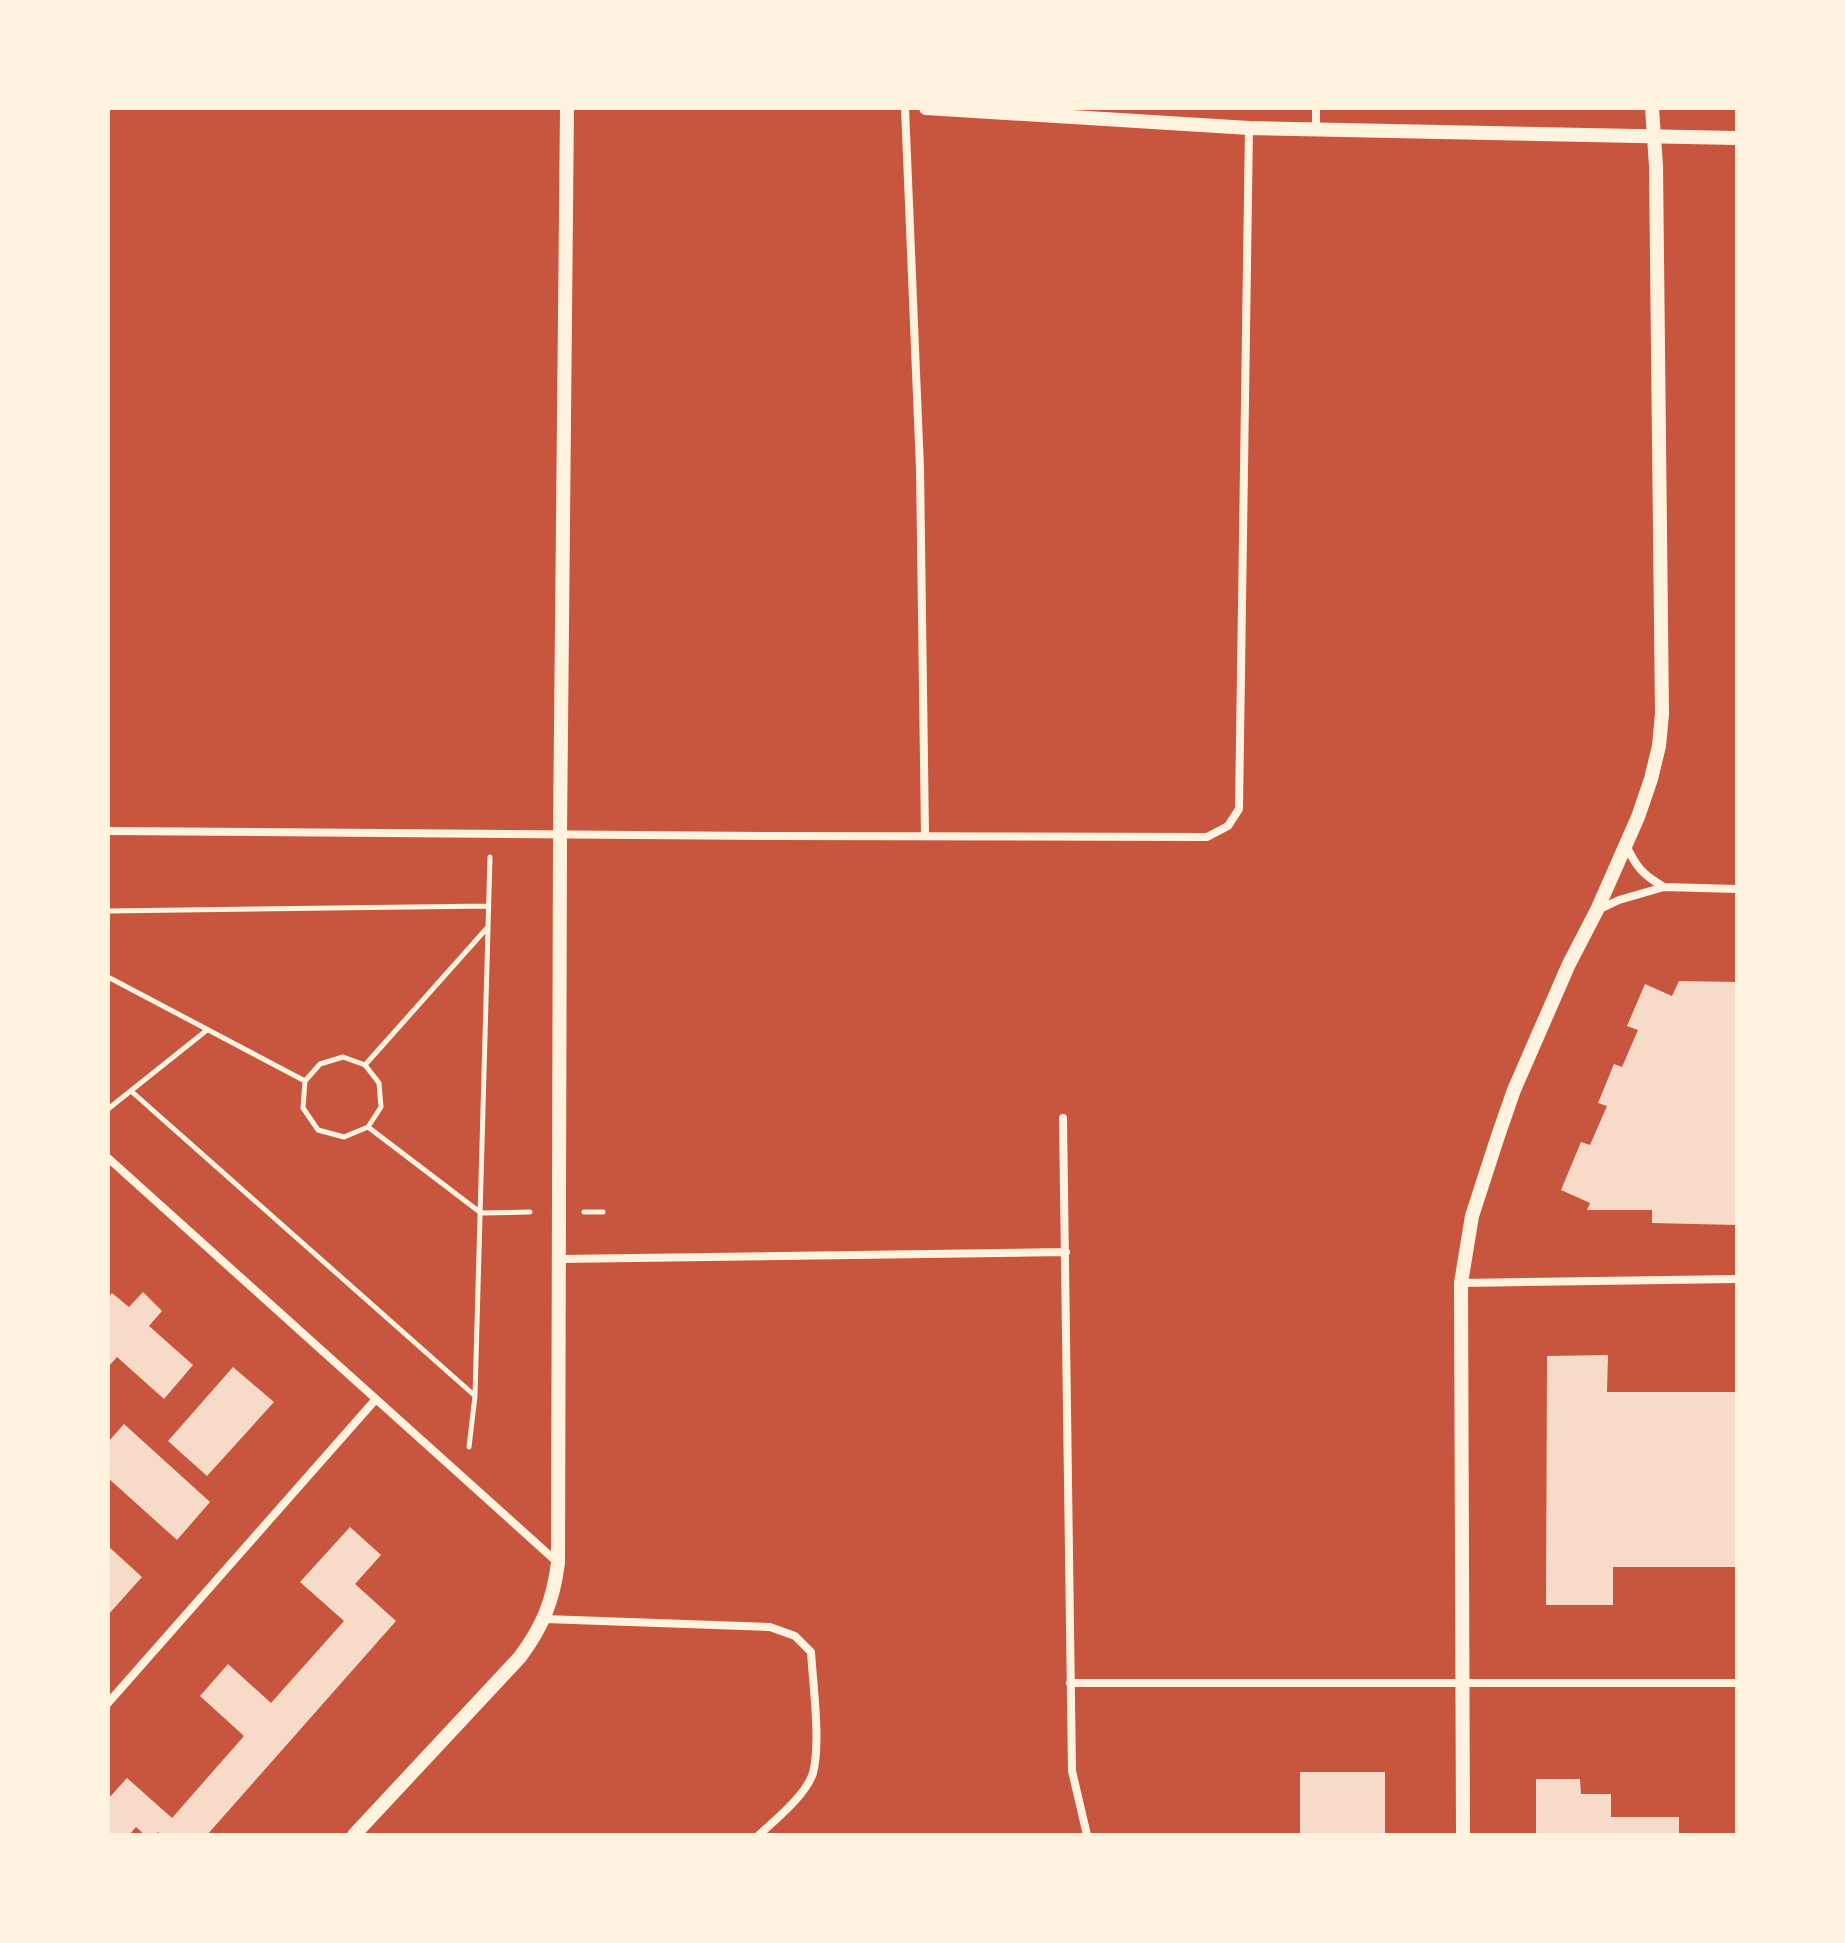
<svg xmlns="http://www.w3.org/2000/svg" width="1845" height="1943" viewBox="0 0 1845 1943" font-family="'DejaVu Sans',sans-serif">
	<style>
		.building { fill: #f7dbc8 }
		.lines { fill: none; stroke-linecap: round; stroke-linejoin: round }
		.path { stroke: #fff3e0; stroke-width: 5 }
		.minor { stroke: #fff3e0; stroke-width: 8 }
		.tertiary { stroke: #fff3e0; stroke-width: 14 }
	</style>
	<rect width="100%" height="100%" fill="#c8553d"/>
	<path class="building" d="M1679,981L1737,982V1225L1652,1223V1210H1587L1590,1203L1561,1190L1581,1142L1590,1145L1607,1106L1598,1103L1614,1064L1622,1067L1638,1030L1627,1026L1645,984L1672,996Z
		M143,1292L162,1311L149,1326L193,1365L164,1399L117,1357L108,1367V1298L112,1293L129,1307Z
		M1608,1355L1607,1392H1737V1567H1613V1605H1546L1547,1356Z
		M233,1367L274,1402L207,1476L168,1441Z
		M124,1424L210,1502L177,1540L108,1478V1442Z
		M350,1527L381,1555L355,1584L396,1621L207,1835H161L158,1832L155,1835H145L136,1827L129,1835H108V1799L127,1778L172,1818L244,1736L200,1696L228,1664L271,1703L344,1621L300,1582Z
		M108,1546L142,1577L108,1615Z
		M1300,1772H1385V1835H1300Z
		M1536,1779H1580L1581,1794H1611V1817H1679V1835H1536Z"/>
	<g class="lines">
		<path class="path" d="M108,911L488,906
			M108,977L305,1081
			M343,1057L365,1065L379,1083L381,1107L368,1127L344,1137L318,1130L303,1108L305,1081L320,1064Z
			M365,1065L487,928
			M131,1091L474,1395
			M108,1109L207,1030
			M368,1127L481,1213L530,1212
			M584,1212H603
			M469,1447L475,1396L490,857"/>
		<path class="minor" d="M905,108L920,468L925,835
			M1316,108V130
			M108,831L771,836L1207,837L1228,826L1239,809L1249,128
			M1626,845C1636,867 1643,875 1664,887
			M1598,910L1619,900L1664,887L1737,889
			M1063,1118L1072,1771L1087,1835
			M108,1158L557,1562
			M560,1259L1066,1252
			M1461,1283L1737,1279
			M545,1619L770,1627L795,1636L811,1652C813,1685 821,1743 813,1773C806,1795 776,1819 759,1835
			M1070,1683H1737
			M108,1703L376,1399"/>
		<path class="tertiary" d="M926,108L1249,128L1737,138
			M354,1835L520,1657C543,1626 553,1601 558,1563L560,833L567,108
			M1463,1835L1461,1283L1472,1216L1498,1136L1514,1090L1569,964L1597,910L1638,817L1651,779L1659,746L1662,714L1656,166L1652,108"/>
	</g>
	<rect width="1845" height="1943" fill="none" stroke="#fff3e0" stroke-width="220"/>
</svg>
